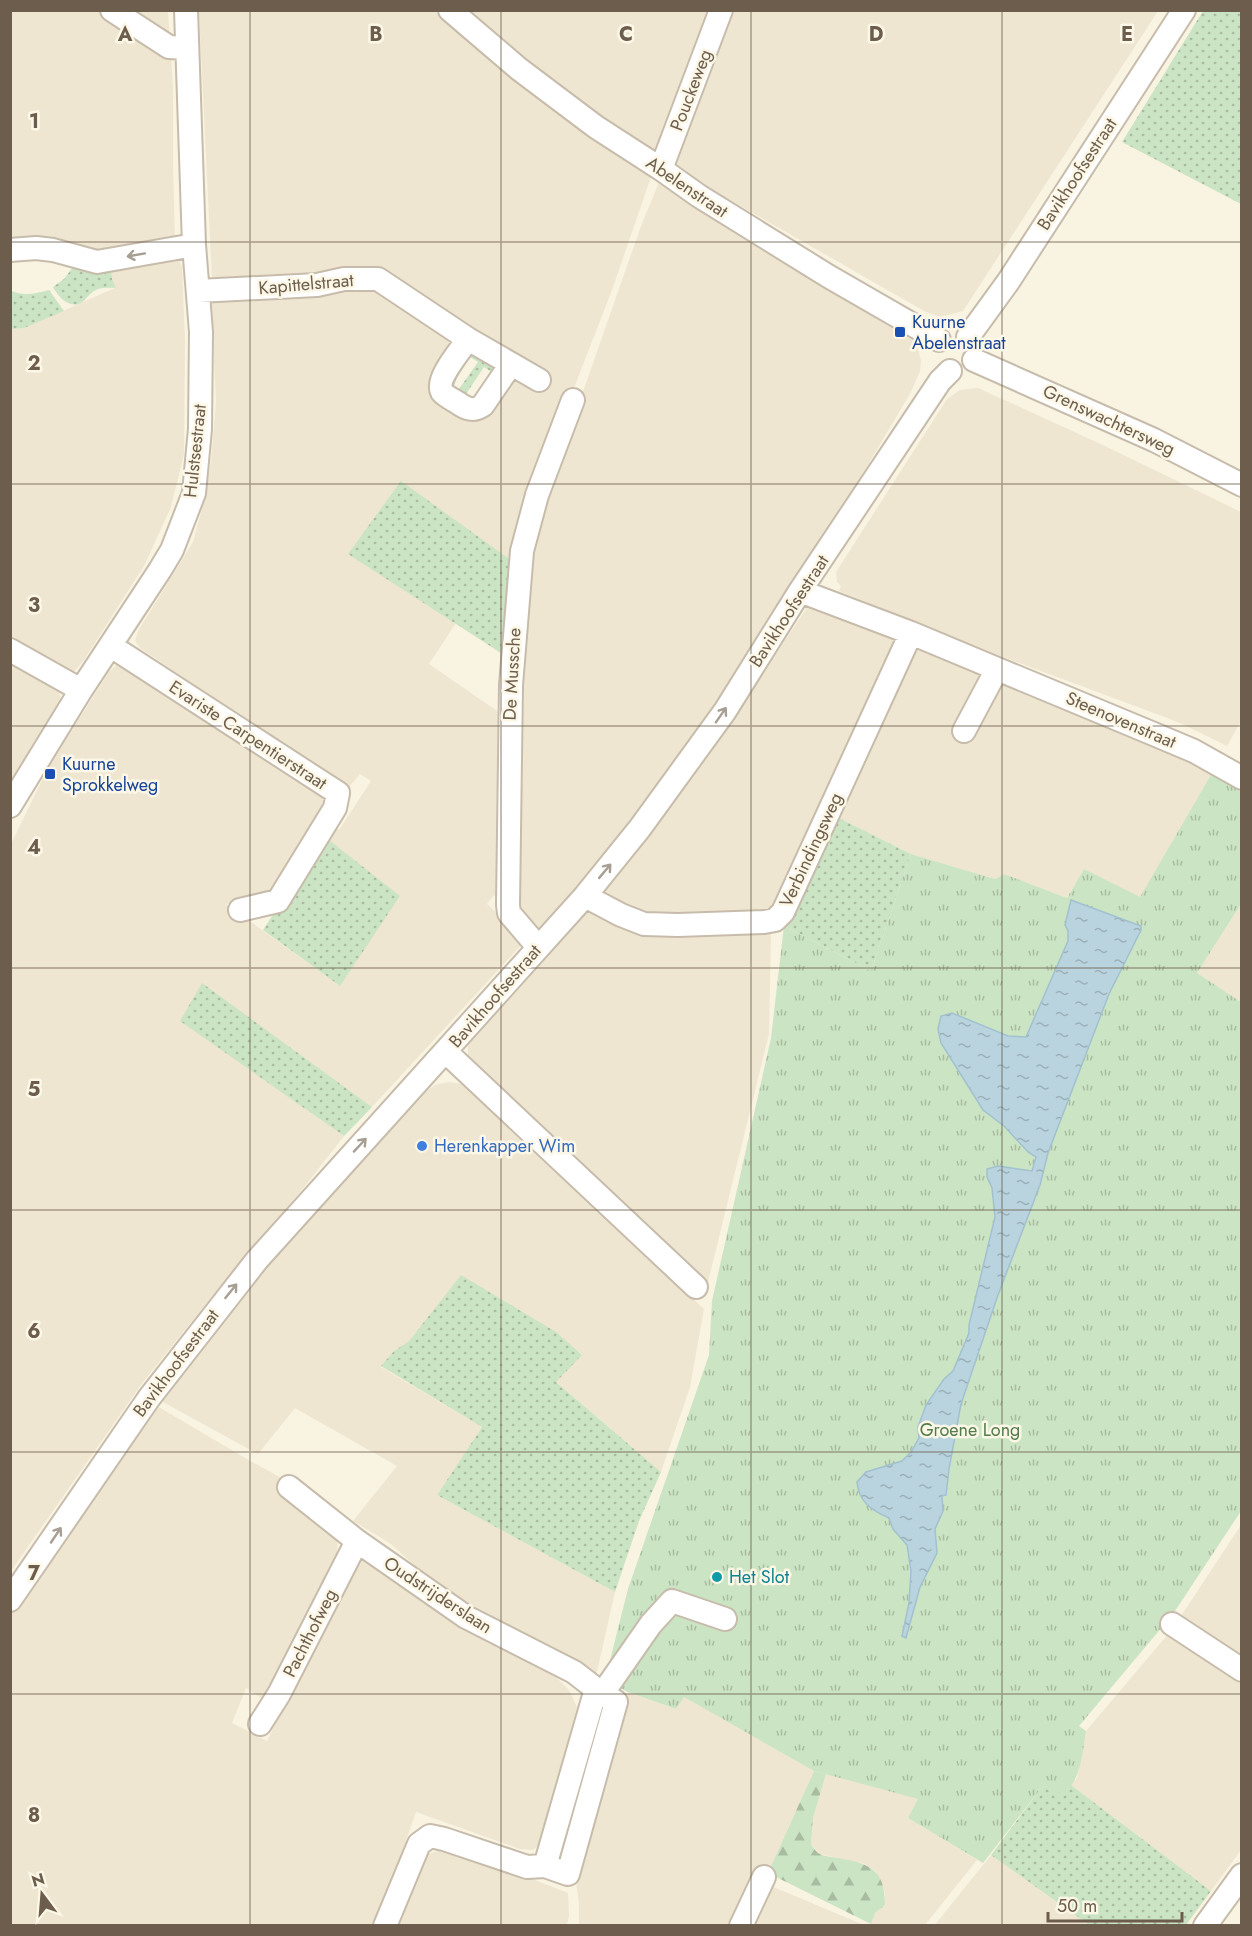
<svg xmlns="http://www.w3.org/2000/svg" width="1252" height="1936" viewBox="0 0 1252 1936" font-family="Jost,sans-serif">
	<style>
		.residential { fill: #efe6d1 }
		.grass { fill: url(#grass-dots) }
		.forest { fill: url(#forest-firs) }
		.park { fill: url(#park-tufts) }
		.water { fill: url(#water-ripples); stroke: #a1c1d0; stroke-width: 1.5 }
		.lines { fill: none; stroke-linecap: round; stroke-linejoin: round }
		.minor-casing { stroke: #c7bcab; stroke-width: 26 }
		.minor { stroke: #fff; stroke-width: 22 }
		.oneway { stroke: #a79e94 }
		.grid { fill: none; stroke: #6d5d4c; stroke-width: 1.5; stroke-opacity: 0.55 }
		.transit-dot { fill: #1a4fb4; stroke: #fcf7e7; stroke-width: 2 }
		.shop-dot { fill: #3f7fe0; stroke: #fcf7e7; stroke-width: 2 }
		.culture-dot { fill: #0f9aa8; stroke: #fcf7e7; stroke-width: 2 }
		.labels { text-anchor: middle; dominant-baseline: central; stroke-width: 5; stroke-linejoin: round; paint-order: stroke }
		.street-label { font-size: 18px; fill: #6d5d4c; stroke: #fcf7e7 }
		.transit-label { font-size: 18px; fill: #164399; stroke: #fcf7e7; text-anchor: start }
		.shop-label { font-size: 18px; fill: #366cbe; stroke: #fcf7e7; text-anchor: start }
		.park-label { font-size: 18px; fill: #527c4c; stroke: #fcf7e7 }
		.culture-label { font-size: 18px; fill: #0d838f; stroke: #fcf7e7; text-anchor: start }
		.grid-label { font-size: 20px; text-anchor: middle; font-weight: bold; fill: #6d5d4c; stroke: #fcf7e7; stroke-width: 5; stroke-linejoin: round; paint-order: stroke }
	</style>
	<defs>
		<pattern id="grass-dots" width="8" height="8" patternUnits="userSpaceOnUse" patternTransform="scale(1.5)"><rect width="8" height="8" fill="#cbe4c3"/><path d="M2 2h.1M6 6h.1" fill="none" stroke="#a9bca1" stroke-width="1.8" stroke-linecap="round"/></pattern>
		<pattern id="forest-firs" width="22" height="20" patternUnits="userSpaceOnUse" patternTransform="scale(1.5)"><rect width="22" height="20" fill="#cbe4c3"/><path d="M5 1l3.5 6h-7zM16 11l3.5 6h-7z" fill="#a9bca1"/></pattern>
		<pattern id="park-tufts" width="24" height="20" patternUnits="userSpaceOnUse" patternTransform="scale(1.5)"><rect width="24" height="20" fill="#cbe4c3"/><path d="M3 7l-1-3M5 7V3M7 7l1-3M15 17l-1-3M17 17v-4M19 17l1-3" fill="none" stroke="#a9bca1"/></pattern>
		<pattern id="water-ripples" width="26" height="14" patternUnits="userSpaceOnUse" patternTransform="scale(1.5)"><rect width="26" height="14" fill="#b9d4df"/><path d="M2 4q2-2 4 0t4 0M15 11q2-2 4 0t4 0" fill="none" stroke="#9bafb7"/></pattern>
	</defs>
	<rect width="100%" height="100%" fill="#f9f3e2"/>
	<path class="residential" d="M11,11H168L173,87V163L175,242L110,252L11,243Z
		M199,11H435L515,78L651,177L612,290L574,388L563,409L515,563L349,554L456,623L429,664L503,715L501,901L494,895L487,904L526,940L372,1107L202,984L181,1021L344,1136L305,1186L217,1290L143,1382L11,1571L10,846L49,766L109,672L116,665L126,664L321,788L325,806L271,893L226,904L340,986L324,836L330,823L339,830L371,781L360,774L349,787L335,781L140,648L135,641L138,631L193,542L206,494L211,460L216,402L211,297L373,284L447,335L451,354L432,380L470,419L516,373L536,371L375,270L312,278L212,280Z
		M466,11H713L657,155L591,113L497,38Z
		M730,11H1158L963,311L940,317L924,311L669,165Z
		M660,180L827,289L912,340L917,346L921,361L920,371L911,392L814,556L704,727L639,817L536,931L511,910L529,555L565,433L585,386L641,226Z
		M177,255L182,267L185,340L184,454L171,507L144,566L84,660L73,673L63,669L11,640L10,329L24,328L115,288L112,279L111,267Z
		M978,388L1105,446L1241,512V721L1227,746L1178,722L1006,658L839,591L841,586L837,582L836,572L947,399L960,390Z
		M811,602L891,637L897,643L771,914L652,919L628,912L601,891L687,784Z
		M918,643L1099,719L1212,773L1140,898L1084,869L1067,898L1004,874L995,879L911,854L839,818Z
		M11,655L45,678L59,692L62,702L33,743L11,785Z
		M589,904L629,931L647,933L767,928L771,935L769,1034L708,1282L468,1057V1040Z
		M1241,904V1002L1197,973Z
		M448,1082L463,1084L704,1309L690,1387L661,1472L555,1381L582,1354L461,1276L409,1341L394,1351L381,1367L482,1427L437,1495L615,1592L596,1676L481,1615L437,1586L391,1544L353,1521L397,1466L295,1408L258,1454L161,1401L231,1303L420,1096L435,1085Z
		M157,1406L252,1462L338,1509L337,1558L264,1700L246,1688L232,1723L267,1741L351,1565L360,1561L373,1562L461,1627L557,1678L569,1690L577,1707L540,1844L533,1850L520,1849L416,1812L376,1925L11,1926V1606Z
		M1241,1525V1657L1181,1616Z
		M1169,1633L1241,1680V1850L1211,1891L1071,1785L1077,1778L1086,1731Z
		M628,1692L676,1709L683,1696L814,1771L768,1873L756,1868L729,1925H579V1903L576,1882L595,1804Z
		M826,1774L919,1799L908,1818L977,1860L925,1925H875L871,1924L875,1913L885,1905V1893L880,1878L875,1871L865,1864L820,1854L811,1844L813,1818Z
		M450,1847L568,1893L569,1916L567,1925L397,1926L425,1855Z
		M991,1855L1089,1925L934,1926Z
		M771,1886L864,1925L753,1926Z"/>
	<path class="grass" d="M1203,11H1241V204L1122,142Z
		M76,263L111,267L112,279L116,288C109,288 102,287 96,290C89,293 86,300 81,303C68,309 58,296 53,287L64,279Z
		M49,290L64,311L24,328L11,329V291C23,296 36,294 49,290Z
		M469,353L496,366L495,374L484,367L466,394L476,401L448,390L449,382L459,389L478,362L467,355Z
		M401,481L515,563L507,657L348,554Z
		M839,818L911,854L871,971L784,926Z
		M324,836L400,896L340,986L263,930Z
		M202,983L372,1107L344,1136L180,1021Z
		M461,1275L556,1332L582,1355L556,1382L661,1472L639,1521L615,1592L437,1495L482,1427L381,1366L394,1351L409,1341Z
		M1071,1785L1211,1891L1186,1925H1089L991,1855L1042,1787L1067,1790Z"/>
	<path class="forest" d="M814,1771L826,1774L813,1818L811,1844C813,1847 817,1853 820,1854C825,1857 834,1857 839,1858C871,1864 885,1870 885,1905L875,1913L871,1924L768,1873Z"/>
	<path class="park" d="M1212,773L1241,792V904L1197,973L1241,1002V1511L1173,1614L1079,1726L1086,1731C1083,1748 1080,1796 1056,1792C1051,1791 1046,1788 1042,1787L983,1863L908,1818L918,1799L814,1771L684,1697L676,1709L628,1692L605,1680L628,1589L709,1355L712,1301L771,1038L784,926L871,971L911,854L995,879L1004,874L1067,898L1084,869L1140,897Z"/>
	<path class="water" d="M1071,900L1141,926V930L1109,994L1048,1153L1040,1185L998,1295L961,1404L949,1469L946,1495L942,1496L943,1511L935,1529L937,1553L920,1587L906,1638L902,1636L909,1603L911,1571L907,1545L893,1529L889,1518C871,1510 859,1502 857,1482L866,1472L902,1461L911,1452L919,1438L918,1427L926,1405L944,1379L953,1371L969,1333V1325L995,1217L992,1188L987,1177V1169L998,1166L1032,1171L1036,1157L1028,1152L1004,1126L983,1110L941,1043L938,1029L941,1016L952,1013L1008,1036L1026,1037L1068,941V931L1065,925Z"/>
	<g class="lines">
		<g class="minor-casing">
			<path id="minor" d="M112,10L169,47L187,48
				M450,10L519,69L596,127L661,169L699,196L828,276L939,340
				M661,169L721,10
				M10,250L36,248L53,250L97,262L194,245
				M198,291L317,285L344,279H378L468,339L539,380
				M968,337L1008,282L1184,10
				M468,339C461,350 435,379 442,392C446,397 456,401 461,405C469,410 475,411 483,405L511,364
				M974,360L1154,440L1242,485
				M800,591L911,633L1156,735L1194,751L1242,778
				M111,646L338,793L335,808L278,901L240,910
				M10,650L81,690
				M964,731L997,669
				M10,806L81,690L160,570L172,550L194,493L200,429L201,332L194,245L186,10
				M585,896L621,915L644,924L678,925L764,922L775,920L783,912L911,633
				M538,947L509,913L508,905L511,685L522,551L537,495L573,400
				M446,1052L696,1287
				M289,1487L357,1541L466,1617L574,1672L596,1689L616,1702L568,1874L545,1866L527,1867L444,1839L430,1836L419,1844L385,1926
				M10,1600L149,1398L257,1260L585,896L640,828L725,711L800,591L940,381L950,371
				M1172,1624L1242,1670
				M596,1689L607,1687L651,1624L672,1601L725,1619
				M260,1724L279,1694L357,1541
				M545,1866L596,1689
				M741,1926L764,1877
				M1205,1926L1242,1875"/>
		</g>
		<use href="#minor" class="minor"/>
	</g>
	<defs><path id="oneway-shaft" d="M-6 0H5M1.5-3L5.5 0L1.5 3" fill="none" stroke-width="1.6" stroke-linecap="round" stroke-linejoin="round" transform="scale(1.5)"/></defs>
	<g class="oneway">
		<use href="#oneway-shaft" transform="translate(136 255) rotate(170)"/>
		<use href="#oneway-shaft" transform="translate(721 715) rotate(-55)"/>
		<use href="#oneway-shaft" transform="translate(605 871) rotate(-50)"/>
		<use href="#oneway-shaft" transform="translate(360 1145) rotate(-47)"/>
		<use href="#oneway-shaft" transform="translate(231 1291) rotate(-51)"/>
		<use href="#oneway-shaft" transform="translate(56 1535) rotate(-56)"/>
	</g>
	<path class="grid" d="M250,10V1926M501,10V1926M751,10V1926M1002,10V1926M10,242H1242M10,484H1242M10,726H1242M10,968H1242M10,1210H1242M10,1452H1242M10,1694H1242"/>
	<g class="transit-dot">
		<rect x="894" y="326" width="12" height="12" rx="3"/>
		<rect x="44" y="768" width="12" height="12" rx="3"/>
	</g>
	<circle class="shop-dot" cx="422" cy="1146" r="6"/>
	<circle class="culture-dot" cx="717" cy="1577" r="6"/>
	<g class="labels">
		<g class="street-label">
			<text transform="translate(691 90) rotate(-69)">Pouckeweg</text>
			<text transform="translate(1077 174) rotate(-57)">Bavikhoofsestraat</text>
			<text transform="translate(687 187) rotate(34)">Abelenstraat</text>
			<text transform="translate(306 284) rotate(-5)">Kapittelstraat</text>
			<text transform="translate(1109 420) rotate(25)">Grenswachtersweg</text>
			<text transform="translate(195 451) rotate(-84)">Hulstsestraat</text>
			<text transform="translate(789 611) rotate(-57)">Bavikhoofsestraat</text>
			<text transform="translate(512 674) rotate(-87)">De Mussche</text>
			<text transform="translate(1121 720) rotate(23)">Steenovenstraat</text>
			<text transform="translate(248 735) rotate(33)">Evariste Carpentierstraat</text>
			<text transform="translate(811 850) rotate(-65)">Verbindingsweg</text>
			<text transform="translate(495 996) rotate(-49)">Bavikhoofsestraat</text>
			<text transform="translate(176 1363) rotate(-53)">Bavikhoofsestraat</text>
			<text transform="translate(438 1595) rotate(33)">Oudstrijderslaan</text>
			<text transform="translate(310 1633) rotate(-63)">Pachthofweg</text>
		</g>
		<g class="transit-label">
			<text x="912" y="322">Kuurne<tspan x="912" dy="21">Abelenstraat</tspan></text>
			<text x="62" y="764">Kuurne<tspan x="62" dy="21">Sprokkelweg</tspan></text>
		</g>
		<g class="shop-label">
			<text x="434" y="1146">Herenkapper Wim</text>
		</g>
		<g class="park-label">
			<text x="970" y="1430">Groene Long</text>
		</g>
		<g class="culture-label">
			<text x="729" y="1577">Het Slot</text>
		</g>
	</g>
	<g class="grid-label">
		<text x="125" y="41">A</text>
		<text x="376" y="41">B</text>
		<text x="626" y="41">C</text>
		<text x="876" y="41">D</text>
		<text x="1127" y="41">E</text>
		<text x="34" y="128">1</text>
		<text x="34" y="370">2</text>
		<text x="34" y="612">3</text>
		<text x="34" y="854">4</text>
		<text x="34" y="1096">5</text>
		<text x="34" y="1338">6</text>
		<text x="34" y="1580">7</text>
		<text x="34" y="1822">8</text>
	</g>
	<rect width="1252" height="1936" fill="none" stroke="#6d5d4c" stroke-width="24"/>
	<g transform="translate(42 1894) rotate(344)" stroke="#fcf7e7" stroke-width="4.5" paint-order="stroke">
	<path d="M0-4.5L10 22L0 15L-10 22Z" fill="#6d5d4c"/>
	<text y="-9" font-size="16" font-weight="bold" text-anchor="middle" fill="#6d5d4c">N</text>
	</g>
	<path d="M1048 1912v9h134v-9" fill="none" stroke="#6d5d4c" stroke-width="3"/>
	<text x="1057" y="1912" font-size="18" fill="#6d5d4c" stroke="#fcf7e7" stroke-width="4.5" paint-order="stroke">50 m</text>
</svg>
